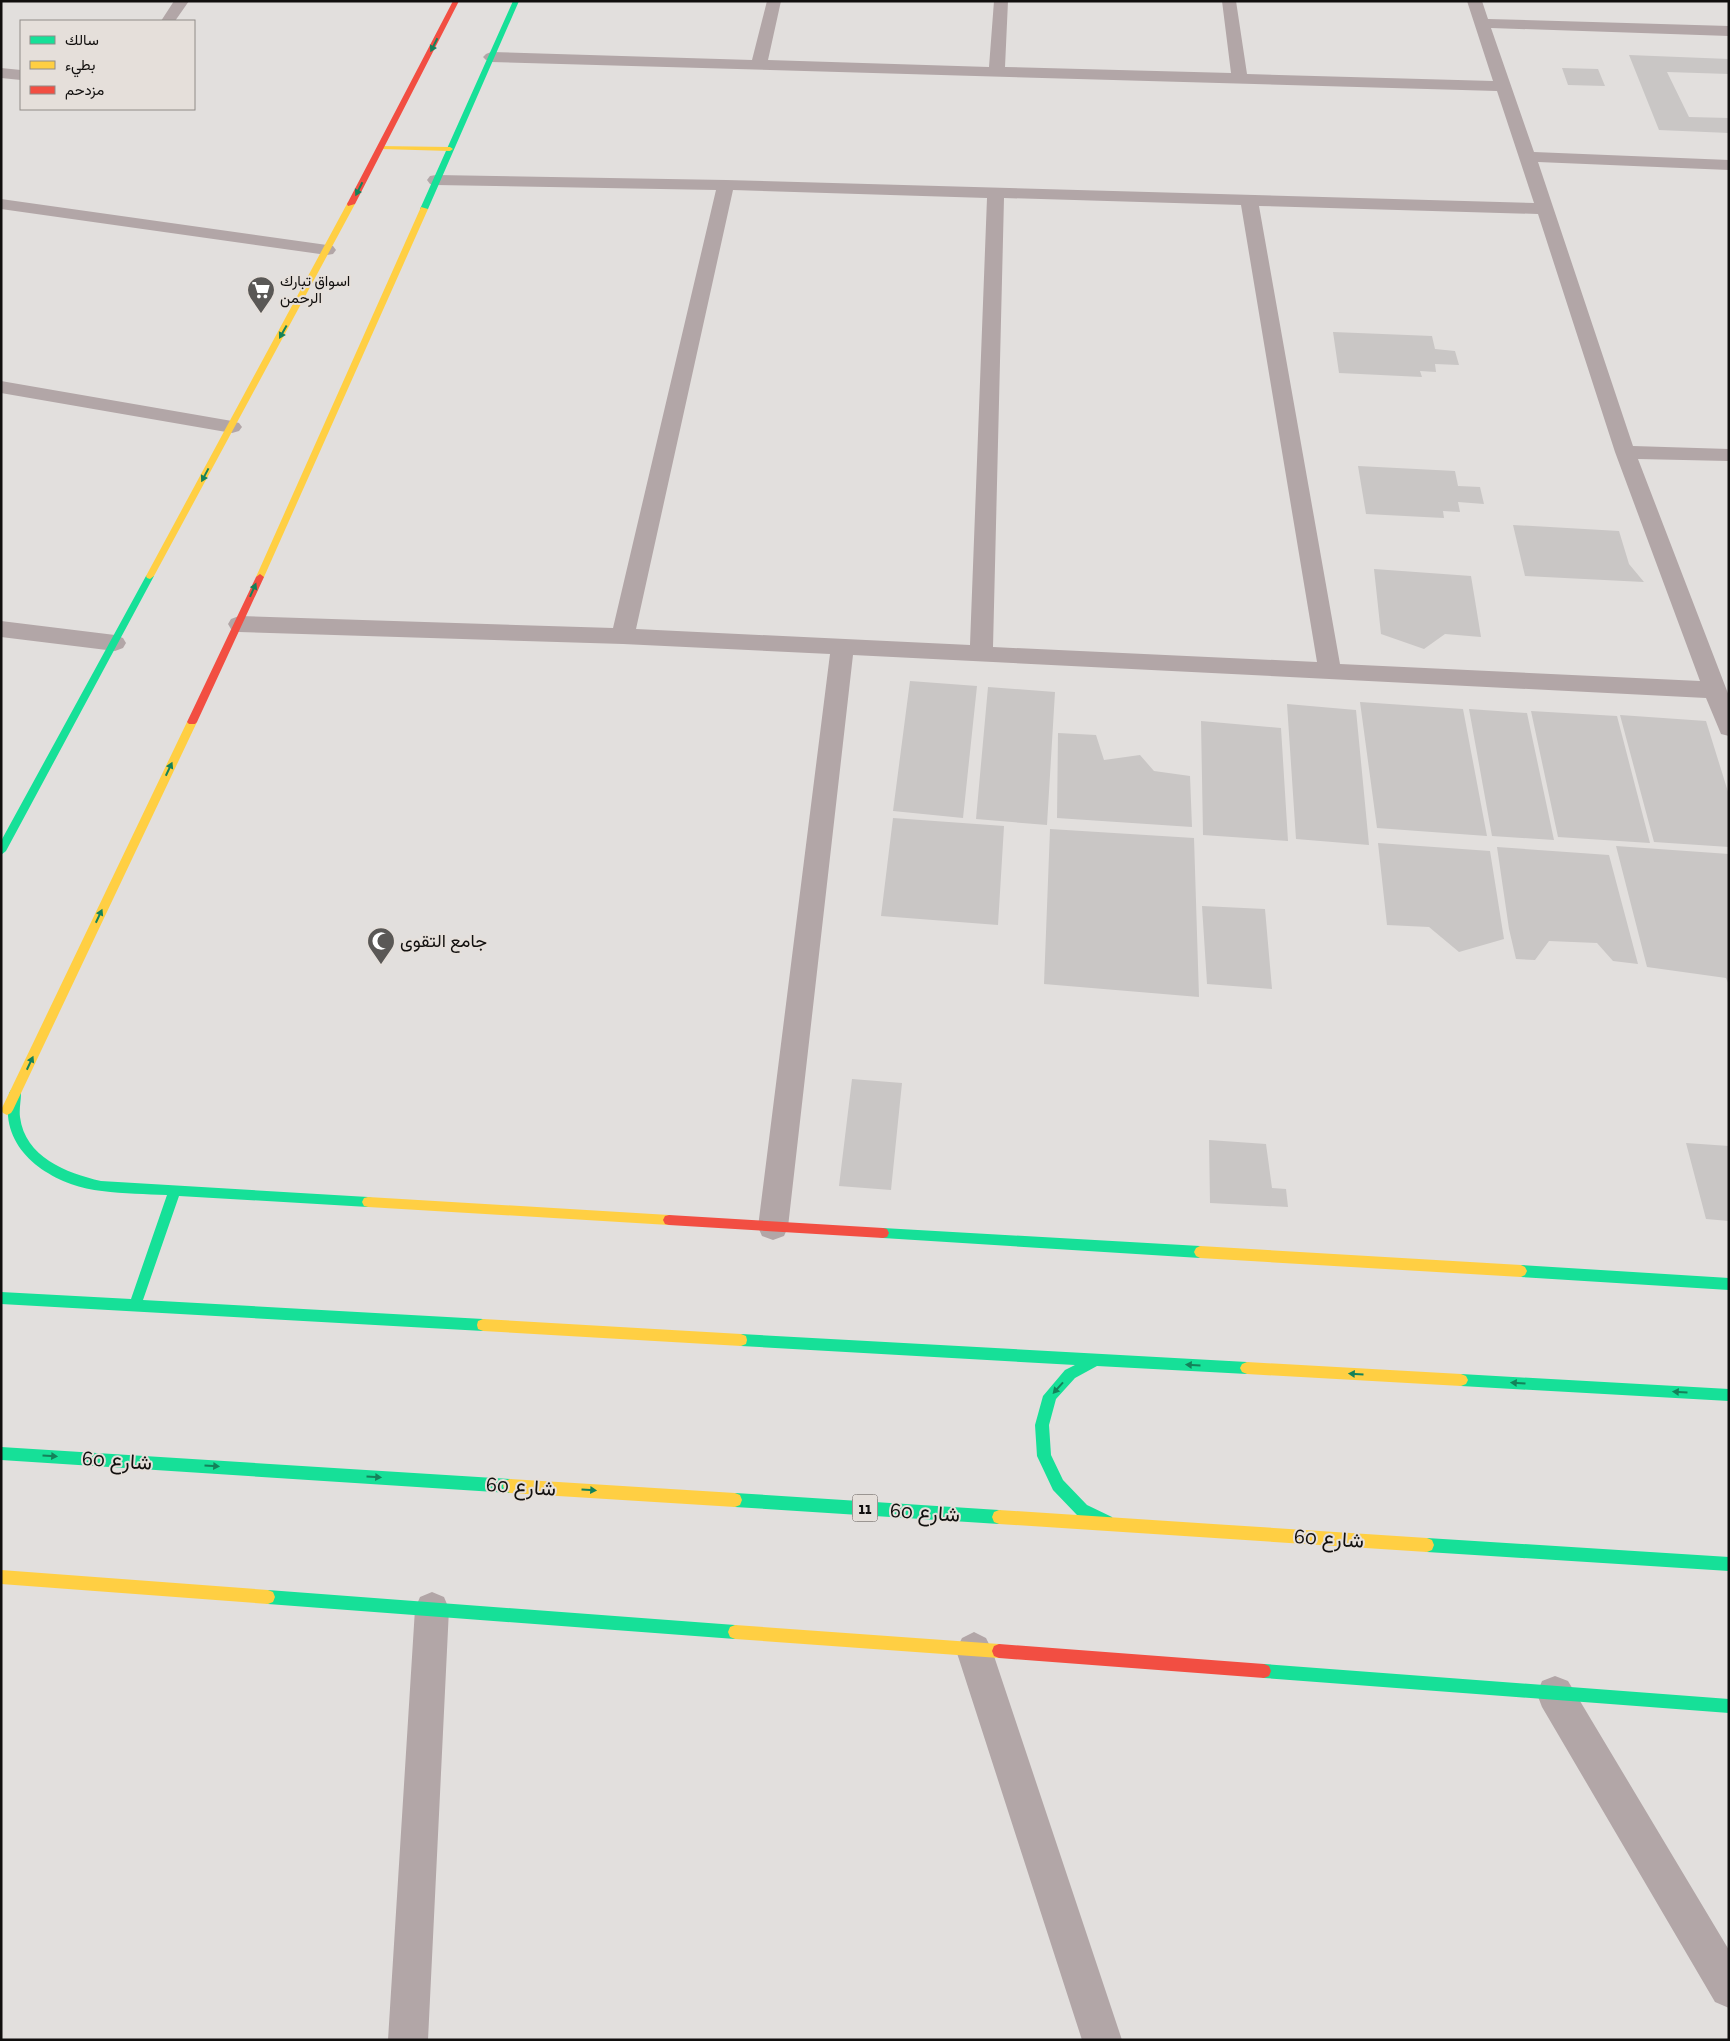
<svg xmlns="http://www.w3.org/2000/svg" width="1730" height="2041" viewBox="0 0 1730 2041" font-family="'Zilla Slab',Vazirmatn,serif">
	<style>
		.building { fill: #c9c6c5 }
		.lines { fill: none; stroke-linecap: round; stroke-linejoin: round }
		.street { fill: #b2a6a7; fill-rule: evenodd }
		.fast { fill: #16e098; fill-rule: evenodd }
		.slow { fill: #ffcf43; fill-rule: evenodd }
		.jam { fill: #f24e42; fill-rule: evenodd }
		.oneway { fill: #14825a }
		.labels { text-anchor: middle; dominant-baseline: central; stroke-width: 4; stroke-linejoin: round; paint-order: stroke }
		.far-poi-label { font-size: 15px; fill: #110f0e; stroke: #e5dfda; text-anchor: start }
		.shield { fill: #e5dfda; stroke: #514d4b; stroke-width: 1 }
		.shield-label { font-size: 16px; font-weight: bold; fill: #110f0e }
		.poi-label { font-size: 18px; fill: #110f0e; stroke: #e5dfda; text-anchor: start }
		.near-street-label { font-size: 21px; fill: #110f0e; stroke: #e5dfda }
	</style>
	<rect width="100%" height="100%" fill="#e2dfdd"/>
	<path class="building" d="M1629,55L1729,59V74L1667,72L1689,117L1729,118V133L1659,130Z
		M1562,68L1598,69L1605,86L1568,85Z
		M1333,332L1432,336L1435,349L1455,351L1459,365L1435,364L1436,372L1420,371L1422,377L1339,373Z
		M1358,466L1455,471L1458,486L1480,487L1484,504L1458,502L1460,512L1443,511L1444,518L1366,514Z
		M1513,525L1619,531L1629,564L1644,582L1525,576Z
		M1374,569L1471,576L1481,637L1445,634L1424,649L1381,634Z
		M910,681L977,686L963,818L893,811Z
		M988,687L1055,692L1047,825L976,819Z
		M1360,702L1463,709L1487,836L1377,828Z
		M1287,704L1356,710L1369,845L1296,839Z
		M1469,709L1527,713L1554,840L1492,836Z
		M1531,711L1617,716L1650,843L1558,837Z
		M1620,715L1706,721L1729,795V847L1654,842Z
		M1201,721L1281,728L1288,841L1203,835Z
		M1058,733L1096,735L1104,760L1140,755L1154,771L1190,776L1192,827L1057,818Z
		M893,818L1004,826L998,925L881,916Z
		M1050,829L1194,838L1199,997L1044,984Z
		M1378,843L1490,851L1504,939L1459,952L1429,927L1387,925Z
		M1616,846L1729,854V985L1726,978L1647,967Z
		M1497,847L1609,855L1638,964L1613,961L1597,943L1549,941L1535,960L1516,959L1509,929Z
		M1202,906L1265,909L1272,989L1207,984Z
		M852,1079L902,1083L891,1190L839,1186Z
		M1209,1140L1266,1144L1272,1188L1286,1189L1288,1207L1210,1203Z
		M1686,1143L1729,1146V1221L1706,1219Z"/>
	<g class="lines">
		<path class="street" d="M174,1H189L175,21H161Z
			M767,1H781L768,60L989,67L994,1H1008L1005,67L1231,73L1222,1H1236L1247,74L1493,81L1467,1H1482L1488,19L1729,26V36L1491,28L1534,152L1729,160V170L1538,162L1633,446L1729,449V461L1638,459L1729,696V736L1721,734L1706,698L853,655L788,1227L784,1236L773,1240L762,1236L758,1227L830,654L623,644L239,632L231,629L228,624L231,619L239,616L613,628L716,190L436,185L430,184L427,180L430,176L436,175L726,180L1534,203L1497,91L491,62L486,60L483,57L486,54L491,52L752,60ZM733,190L987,198L970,645L636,629ZM1004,198L1241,205L1317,662L993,647ZM1259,206L1538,214L1615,452L1700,681L1340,664Z
			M1,68L21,70V80L1,78Z
			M1,199L327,245L333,246L336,250L333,254L327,255L1,209Z
			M1,381L232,421L239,423L242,427L239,431L232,433L1,393Z
			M1,621L115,635L123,638L126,643L123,648L115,651L1,637Z
			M432,1592L444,1597L449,1609L428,2040H388L415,1609L420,1597Z
			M974,1632L986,1638L992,1650L1122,2040H1082L956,1650L962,1638Z
			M1555,1676L1568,1681L1729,1950V2008L1715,2002L1542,1707L1537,1694L1542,1681Z"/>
		<path class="fast" d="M513,1H519L428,209L421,211L420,209Z
			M150,573L154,576L6,851L1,855V841L146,576Z
			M15,1088L19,1090L21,1093C21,1101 19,1109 20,1117C25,1157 66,1173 101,1181L368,1197L372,1198L374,1202L372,1206L368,1207L179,1196L143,1300L483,1319L488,1321L489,1325L488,1329L483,1331L1,1304V1292L131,1299L167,1195C146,1194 124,1194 102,1191C62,1187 12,1161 8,1116C7,1109 9,1100 9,1093L11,1090Z
			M883,1228L1200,1246L1204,1248L1206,1252L1204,1256L1200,1258L883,1238L879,1237L877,1233L879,1229Z
			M1521,1265L1729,1278V1290L1521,1277L1517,1275L1515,1271L1517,1267Z
			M741,1334L1247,1362L1252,1364L1254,1368L1252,1372L1247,1374L1097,1366L1075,1378L1056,1399L1049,1425L1051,1455L1063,1480L1087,1505L1112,1517L1114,1522L1112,1527L1107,1529L1077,1515L1053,1490L1037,1456L1035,1425L1043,1396L1065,1370L1075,1365L741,1346L736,1344L735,1340L736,1336Z
			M1461,1374L1729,1389V1401L1461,1386L1456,1384L1454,1380L1456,1376Z
			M1,1447L510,1479L515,1481L517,1486L515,1491L510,1493L1,1460Z
			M735,1493L999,1510L1004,1512L1006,1517L1004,1522L999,1524L735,1507L730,1505L728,1500L730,1495Z
			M1427,1538L1729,1557V1571L1427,1552L1422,1550L1420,1545L1422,1540Z
			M268,1590L735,1625L740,1627L742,1632L740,1637L735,1639L268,1604L263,1602L261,1597L263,1592Z
			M1264,1664L1729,1699V1713L1264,1678L1259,1676L1257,1671L1259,1666Z"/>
		<path class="slow" d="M379,146L450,147L453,149L450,151L381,149L378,147Z
			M348,202L355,204L154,576L150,579L147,578L146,576Z
			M421,207L428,209L264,577L260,580L257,579L256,577Z
			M192,719L197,722L13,1110L11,1113L7,1115L3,1113L1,1110L187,722Z
			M368,1197L669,1215L673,1216L675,1220L673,1224L669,1225L368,1207L364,1206L362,1202L364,1198Z
			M1200,1246L1521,1265L1525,1267L1527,1271L1525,1275L1521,1277L1200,1258L1196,1256L1194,1252L1196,1248Z
			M483,1319L741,1334L746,1336L747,1340L746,1344L741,1346L483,1331L478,1329L477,1325L478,1321Z
			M1247,1362L1461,1374L1466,1376L1468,1380L1466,1384L1461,1386L1247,1374L1242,1372L1240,1368L1242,1364Z
			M510,1479L735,1493L740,1495L742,1500L740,1505L735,1507L510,1493L505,1491L503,1486L505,1481Z
			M999,1510L1427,1538L1432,1540L1434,1545L1432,1550L1427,1552L999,1524L994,1522L992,1517L994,1512Z
			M1,1570L268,1590L273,1592L275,1597L273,1602L268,1604L1,1584Z
			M735,1625L999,1644L1004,1646L1006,1651L1004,1656L999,1658L735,1639L730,1637L728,1632L730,1627Z"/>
		<path class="jam" d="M453,1H459L355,204L348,206L347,204Z
			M260,574L264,577L197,722L195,724H189L187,722L256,577Z
			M669,1215L883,1228L887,1229L889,1233L887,1237L883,1238L669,1225L665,1224L663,1220L665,1216Z
			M999,1644L1264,1664L1269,1666L1271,1671L1269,1676L1264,1678L999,1658L994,1656L992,1651L994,1646Z"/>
	</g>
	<defs><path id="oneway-solid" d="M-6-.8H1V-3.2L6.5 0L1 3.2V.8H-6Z" transform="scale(1.25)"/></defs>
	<g class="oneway">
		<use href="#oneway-solid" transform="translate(434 45) rotate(117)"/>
		<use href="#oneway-solid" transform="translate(359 189) rotate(117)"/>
		<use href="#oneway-solid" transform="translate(283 332) rotate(119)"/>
		<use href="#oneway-solid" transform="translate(205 475) rotate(118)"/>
		<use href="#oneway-solid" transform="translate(253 590) rotate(-66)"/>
		<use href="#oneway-solid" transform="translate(169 769) rotate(-65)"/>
		<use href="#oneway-solid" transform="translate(99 916) rotate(-65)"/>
		<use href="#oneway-solid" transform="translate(30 1063) rotate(-65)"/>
		<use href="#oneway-solid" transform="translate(1193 1365) rotate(-177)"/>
		<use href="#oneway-solid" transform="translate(1356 1374) rotate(-177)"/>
		<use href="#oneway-solid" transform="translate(1518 1383) rotate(-177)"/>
		<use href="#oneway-solid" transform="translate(1058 1388) rotate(132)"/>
		<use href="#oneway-solid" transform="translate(1680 1392) rotate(-177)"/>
		<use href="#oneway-solid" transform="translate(50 1456) rotate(4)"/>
		<use href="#oneway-solid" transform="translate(212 1466) rotate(4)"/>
		<use href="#oneway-solid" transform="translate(374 1477) rotate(4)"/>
		<use href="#oneway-solid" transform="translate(589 1490) rotate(4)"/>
	</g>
	<defs>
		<g id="supermarket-pin" transform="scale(1.4375)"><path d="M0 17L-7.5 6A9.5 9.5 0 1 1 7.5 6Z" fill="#5a5856" stroke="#e5dfda"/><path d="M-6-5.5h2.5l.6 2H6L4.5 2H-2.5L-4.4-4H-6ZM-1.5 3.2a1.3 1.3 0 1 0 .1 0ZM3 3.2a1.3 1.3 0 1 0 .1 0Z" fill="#fff"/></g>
		<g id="mosque-pin" transform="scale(1.4375)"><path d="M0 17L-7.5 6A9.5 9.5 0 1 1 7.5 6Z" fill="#5a5856" stroke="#e5dfda"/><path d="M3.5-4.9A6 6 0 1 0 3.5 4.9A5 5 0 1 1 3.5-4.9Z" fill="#fff"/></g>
	</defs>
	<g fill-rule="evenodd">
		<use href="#supermarket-pin" x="261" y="290"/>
		<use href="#mosque-pin" x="381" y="941"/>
	</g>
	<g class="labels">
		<g class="far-poi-label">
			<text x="280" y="281">اسواق تبارك<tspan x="280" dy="17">الرحمن</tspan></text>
		</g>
		<rect class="shield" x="852.5" y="1494.5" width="25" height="27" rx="4"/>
		<g class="shield-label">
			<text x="865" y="1508">11</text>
		</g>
		<g class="poi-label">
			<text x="400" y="941">جامع التقوى</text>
		</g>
		<g class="near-street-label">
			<text transform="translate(117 1460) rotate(4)">شارع 60</text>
			<text transform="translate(521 1486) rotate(4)">شارع 60</text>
			<text transform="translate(925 1512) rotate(4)">شارع 60</text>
			<text transform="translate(1329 1538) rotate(4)">شارع 60</text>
		</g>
	</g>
	<rect width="1730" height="2041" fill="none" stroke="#110f0e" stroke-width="5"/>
	<rect x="20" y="20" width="175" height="90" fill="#e5dfda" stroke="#908c88"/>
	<rect x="30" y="36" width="25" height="8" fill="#16e098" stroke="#908c88"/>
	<text x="65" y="45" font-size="15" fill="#110f0e">سالك</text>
	<rect x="30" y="61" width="25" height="8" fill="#ffcf43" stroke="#908c88"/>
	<text x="65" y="70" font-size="15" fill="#110f0e">بطيء</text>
	<rect x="30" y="86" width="25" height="8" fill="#f24e42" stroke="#908c88"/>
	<text x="65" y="95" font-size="15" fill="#110f0e">مزدحم</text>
</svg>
